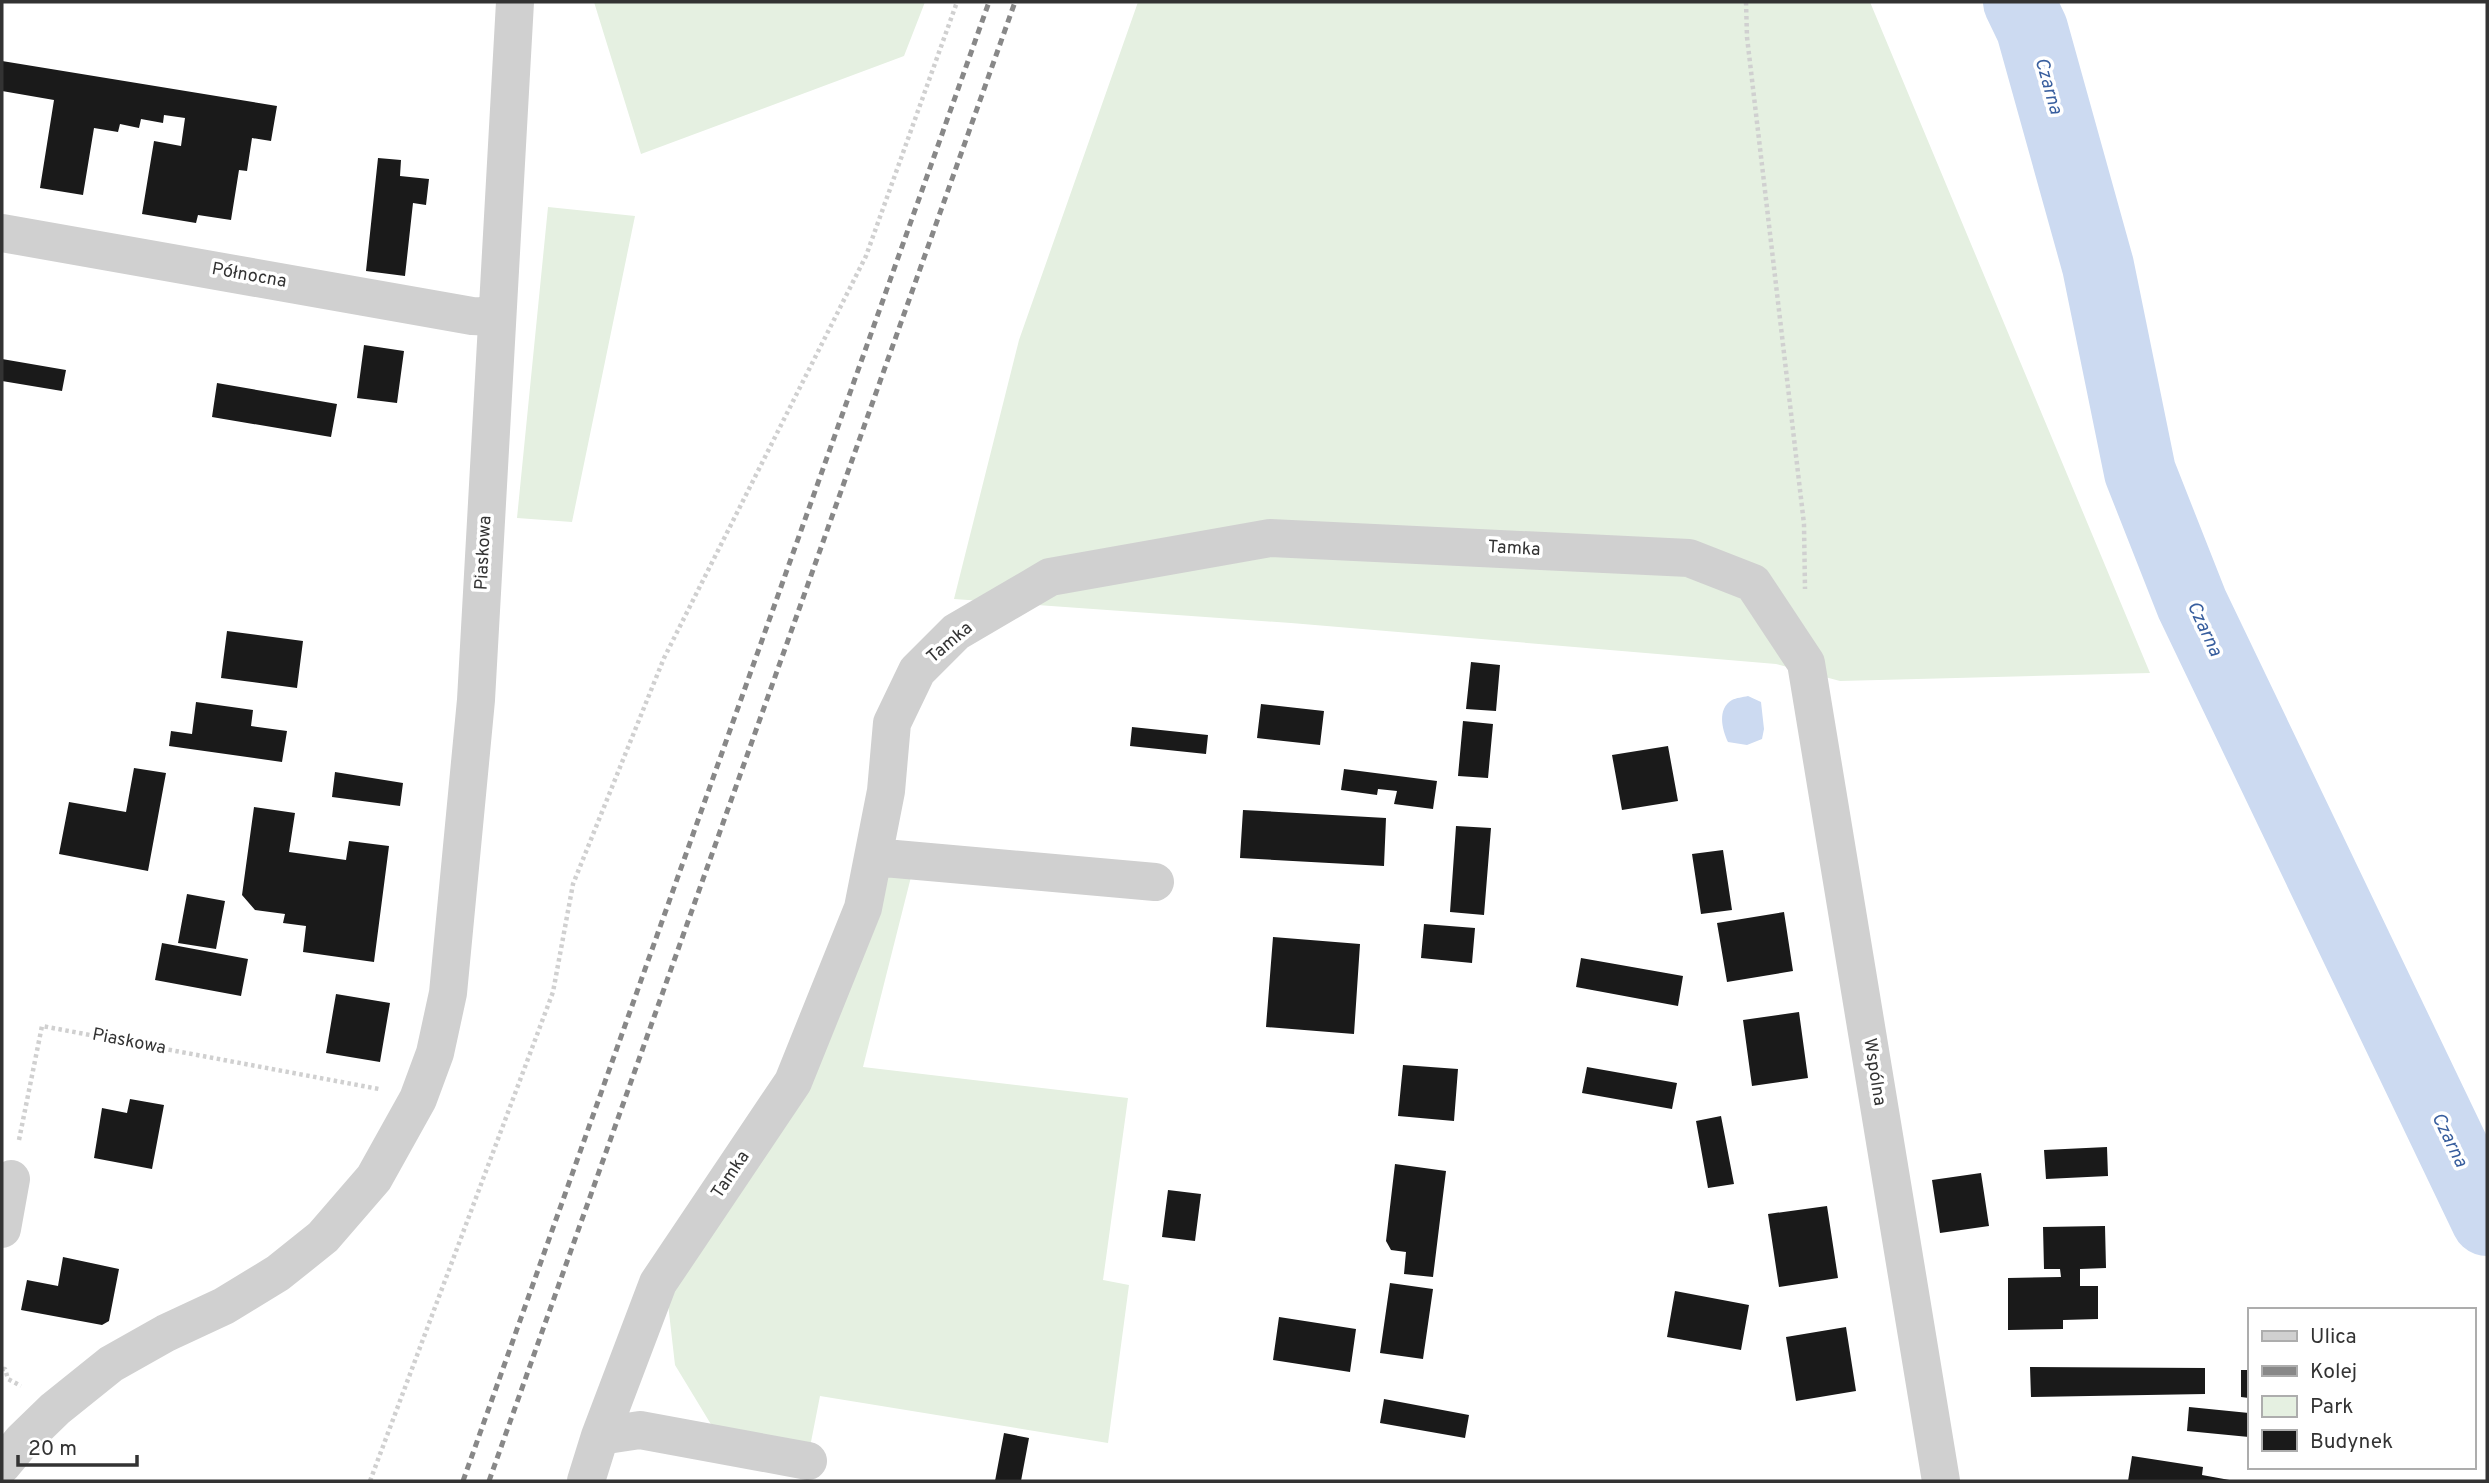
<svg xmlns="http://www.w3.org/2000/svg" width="2489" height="1483" viewBox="0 0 2489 1483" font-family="Overpass,sans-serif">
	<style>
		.green { fill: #e5f0e1 }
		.water { fill: #ccdaf1 }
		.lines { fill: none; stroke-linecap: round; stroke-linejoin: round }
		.river { stroke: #ccdaf1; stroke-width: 72 }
		.building { fill: #1a1a1a }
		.path { stroke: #d0d0d0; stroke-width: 4.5; stroke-dasharray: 3.5 3.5; stroke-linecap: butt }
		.minor { stroke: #d0d0d0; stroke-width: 38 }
		.rail { stroke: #888; stroke-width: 5; stroke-dasharray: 7 5; stroke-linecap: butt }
		.labels { text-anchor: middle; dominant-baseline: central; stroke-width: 7; stroke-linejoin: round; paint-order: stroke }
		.street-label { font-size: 18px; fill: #333; stroke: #fff }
		.water-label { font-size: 19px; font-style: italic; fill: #385e9e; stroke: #fff }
	</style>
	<rect width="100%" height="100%" fill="#fff"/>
	<path class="green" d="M594,2H925L904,56L641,154Z
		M1138,2H1870L2150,673L1840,681L1776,664L1291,623L954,599L1019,340Z
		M548,207L635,216L572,522L517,518Z
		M883,869L912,873L863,1067L1128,1098L1103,1280L1129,1285L1108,1443L820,1396L810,1447L712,1426L675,1365L666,1286Z"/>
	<path class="water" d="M1748,696L1761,702L1764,729L1762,739L1747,745L1728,742C1722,729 1717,709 1732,700C1736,698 1743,697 1748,696Z"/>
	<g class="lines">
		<path class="river" d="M2019,2L2032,29L2098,266L2140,472L2192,604L2487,1220"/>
	</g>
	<path class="building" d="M2,61L277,106L271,141L252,138L247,171L239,170L231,220L198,215L196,223L142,214L154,141L181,146L185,118L164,115L163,123L141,119L139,128L120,124L118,132L94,128L83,195L40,188L54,100L2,91Z
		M378,158L401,160L400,176L429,179L426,205L413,203L405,276L366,271Z
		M364,345L404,351L397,403L357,398Z
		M2,359L66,370L62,391L2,381Z
		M217,383L337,404L331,437L212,417Z
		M227,631L303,641L297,688L221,678Z
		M1471,662L1500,665L1496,711L1466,709Z
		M196,702L253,710L251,726L287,731L282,762L169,746L171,731L192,734Z
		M1261,704L1324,711L1320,745L1257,738Z
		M1463,721L1493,724L1488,778L1458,776Z
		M1132,727L1208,735L1206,754L1130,746Z
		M1668,746L1678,801L1622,810L1612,755Z
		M134,768L166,773L148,871L59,854L69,802L126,812Z
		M1344,769L1437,781L1433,809L1394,804L1397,791L1378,789L1377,795L1341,790Z
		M335,772L403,783L400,806L332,797Z
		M254,807L295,813L289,852L346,860L349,841L389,846L374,962L303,952L306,926L283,923L285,914L255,910L242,895Z
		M1243,810L1386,818L1384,866L1240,858Z
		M1456,826L1491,828L1484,915L1450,912Z
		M1723,850L1732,910L1701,914L1692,854Z
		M187,894L225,901L216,949L178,943Z
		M1784,912L1793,971L1727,982L1717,923Z
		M1424,924L1475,928L1472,963L1421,958Z
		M1273,937L1360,944L1354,1034L1266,1027Z
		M162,943L248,959L241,996L155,980Z
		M1581,958L1683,976L1678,1006L1576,987Z
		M336,994L390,1003L380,1062L326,1053Z
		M1799,1012L1808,1078L1752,1086L1743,1020Z
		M1403,1065L1458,1069L1454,1121L1398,1116Z
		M1587,1067L1677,1083L1672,1109L1582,1093Z
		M130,1099L164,1105L152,1169L94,1158L102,1108L127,1113Z
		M1721,1116L1734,1184L1708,1188L1696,1121Z
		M2107,1147L2108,1176L2046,1179L2044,1150Z
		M1395,1164L1446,1171L1433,1277L1404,1274L1406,1252L1391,1250L1386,1241Z
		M1981,1173L1989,1226L1940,1233L1932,1180Z
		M1168,1190L1201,1194L1195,1241L1162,1237Z
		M1827,1206L1838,1278L1779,1287L1768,1214Z
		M2105,1226L2106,1268L2080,1269V1286H2098V1319L2063,1320V1329L2008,1330V1278L2061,1277L2060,1269H2044L2043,1227Z
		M63,1257L119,1269L109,1321L102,1325L21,1310L27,1280L58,1286Z
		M1390,1283L1433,1289L1423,1359L1380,1353Z
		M1675,1291L1749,1305L1741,1350L1667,1337Z
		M1279,1317L1356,1329L1350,1372L1273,1360Z
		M1846,1327L1856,1391L1796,1401L1786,1337Z
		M2030,1367L2205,1368V1394L2031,1397Z
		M2241,1370H2249V1398L2241,1397Z
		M1384,1399L1469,1415L1465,1438L1380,1423Z
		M2189,1407L2249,1413V1437L2187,1431Z
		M1004,1433L1029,1438L1021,1481H995Z
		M2132,1456L2203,1467L2202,1475L2235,1481H2128Z"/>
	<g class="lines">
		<path class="path" d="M1746,2L1747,37L1804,524L1805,589
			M19,1140L42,1026L379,1089
			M2,1369H5L8,1379L21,1386
			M370,1481L553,992L573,884L664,658L866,256L957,2"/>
		<path class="minor" d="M2,233L472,316L497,317
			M873,857L1155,882
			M2,1229L11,1179
			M600,1436L640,1430L808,1461
			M2,1465L22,1441L55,1409L111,1364L166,1333L224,1306L278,1273L323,1237L374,1178L418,1099L435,1053L448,993L476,700L515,2
			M586,1481L600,1436L658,1283L793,1082L863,908L886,791L892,723L917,671L956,632L1050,577L1270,538L1689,558L1753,583L1806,663L1941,1481"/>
		<path class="rail" d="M463,1481L989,2
			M489,1481L1015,2"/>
	</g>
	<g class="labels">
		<g class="street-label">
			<text transform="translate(249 276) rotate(10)">Północna</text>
			<text transform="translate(1514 549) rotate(3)">Tamka</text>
			<text transform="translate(484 553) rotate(-87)">Piaskowa</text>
			<text transform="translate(950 643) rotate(-40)">Tamka</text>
			<text transform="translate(129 1042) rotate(11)">Piaskowa</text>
			<text transform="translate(1874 1072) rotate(81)">Wspólna</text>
			<text transform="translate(731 1175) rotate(-56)">Tamka</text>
		</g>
		<g class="water-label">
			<text transform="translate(2048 86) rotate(74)">Czarna</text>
			<text transform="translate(2204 629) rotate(65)">Czarna</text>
			<text transform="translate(2449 1140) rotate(64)">Czarna</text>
		</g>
	</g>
	<rect width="2489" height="1483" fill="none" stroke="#333333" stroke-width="7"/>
	<rect x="2248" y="1308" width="228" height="161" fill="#ffffff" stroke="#adadad" stroke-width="2"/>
	<rect x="2262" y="1331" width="35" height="10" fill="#d0d0d0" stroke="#adadad" stroke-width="2"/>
	<text x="2310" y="1343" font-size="21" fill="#333333">Ulica</text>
	<rect x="2262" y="1366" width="35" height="10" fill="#888888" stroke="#adadad" stroke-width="2"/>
	<text x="2310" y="1378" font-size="21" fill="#333333">Kolej</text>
	<rect x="2262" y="1396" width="35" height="21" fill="#e5f0e1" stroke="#adadad" stroke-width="2"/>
	<text x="2310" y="1413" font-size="21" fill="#333333">Park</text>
	<rect x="2262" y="1430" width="35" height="21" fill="#1a1a1a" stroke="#adadad" stroke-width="2"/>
	<text x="2310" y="1448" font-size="21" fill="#333333">Budynek</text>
	<path d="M18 1455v10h119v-10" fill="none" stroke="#333333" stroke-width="3.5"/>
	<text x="28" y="1455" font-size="21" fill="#333333" stroke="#ffffff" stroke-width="5" paint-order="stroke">20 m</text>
</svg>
